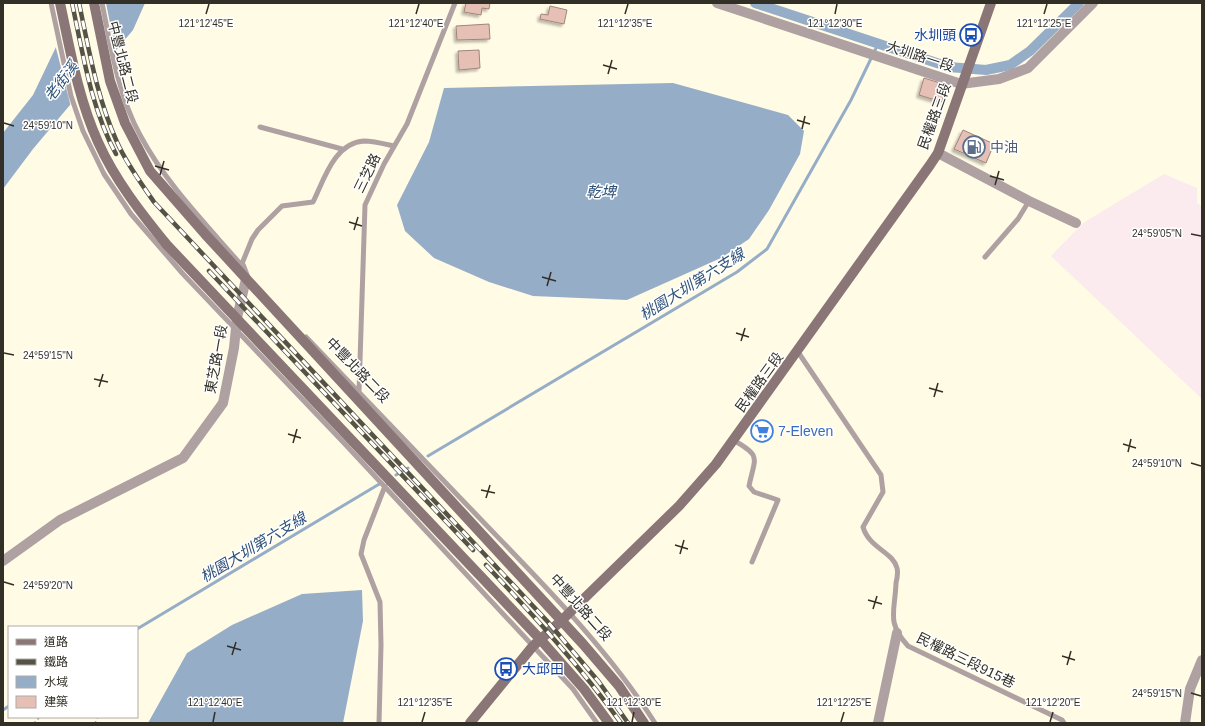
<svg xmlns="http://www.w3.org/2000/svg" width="1205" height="726" viewBox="0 0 1205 726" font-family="Arial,'Noto Sans TC',sans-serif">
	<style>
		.industrial { fill: #fcebee }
		.water { fill: #96adc8 }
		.pier { fill: #fffbe5 }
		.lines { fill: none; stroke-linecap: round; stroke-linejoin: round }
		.stream { stroke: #96adc8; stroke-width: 3 }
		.canal { stroke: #96adc8; stroke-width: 10 }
		.building { fill: #e7c0b5; stroke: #a0847c; filter: url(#shadow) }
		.path { stroke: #9b9888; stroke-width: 1.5; stroke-dasharray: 2 3; stroke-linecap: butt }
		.lane { stroke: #afa1a1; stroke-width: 5 }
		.street { stroke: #afa1a1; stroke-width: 10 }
		.secondary { stroke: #8a7676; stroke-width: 10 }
		.rail-casing { stroke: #555246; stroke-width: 4.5 }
		.rail { stroke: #fff; stroke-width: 3; stroke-dasharray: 9; stroke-linecap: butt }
		.ticks { fill: none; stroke: #323026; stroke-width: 1.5 }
		.labels { text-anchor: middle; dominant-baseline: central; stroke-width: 3; stroke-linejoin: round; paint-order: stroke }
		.transit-label { font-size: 14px; fill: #164399; stroke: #fff; text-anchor: end }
		.street-label { font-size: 14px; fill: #323026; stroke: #fff }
		.service-label { font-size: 14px; fill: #4e5e75; stroke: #fff; text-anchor: start }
		.shop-label { font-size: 14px; fill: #366cbe; stroke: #fff; text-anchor: start }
		.water-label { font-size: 15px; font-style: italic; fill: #2e5178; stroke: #fff }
		.ticks-label { font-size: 10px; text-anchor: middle; fill: #323026; stroke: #fff; stroke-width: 3; stroke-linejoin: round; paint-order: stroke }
	</style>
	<defs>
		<filter id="shadow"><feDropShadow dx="-2.5" dy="2.5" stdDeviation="1" flood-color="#0004"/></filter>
	</defs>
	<rect width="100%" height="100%" fill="#fffbe5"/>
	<path class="industrial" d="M1164,174L1197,188V203L1202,207V399L1051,256L1083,223Z"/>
	<path class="water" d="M77,3H145L133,30L33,149L3,189V133L33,95Z
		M673,83L788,115L804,131L800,154L769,210L749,239L721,258L627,300L533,296L489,282L434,258L405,231L397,205L429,142L444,88Z
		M362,590L363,621L343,723H148L187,653L232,625L302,594Z"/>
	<path class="pier" d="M75,3H106L116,53L71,107L55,44Z"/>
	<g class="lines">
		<path class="stream" d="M428,456L737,272L767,249L851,100L878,44
			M396,475L408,468
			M137,629L381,483
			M3,710L9,706"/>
		<path class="canal" d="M755,3L949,67L986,70L1010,65L1030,51L1079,3"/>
	</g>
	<path class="building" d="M466,3H490L489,9L482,8L481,15L464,12Z
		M550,6L567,10L564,24L540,19L541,14L548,15Z
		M489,24L490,39L457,40L456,26Z
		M479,50L480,68L459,70L458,51Z
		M924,78L947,85L942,102L919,95Z
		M963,130L994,144L986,163L954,149Z"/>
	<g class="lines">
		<path class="path" d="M34,723L40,717
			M95,723L98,717"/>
		<path class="lane" d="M51,3L71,96L83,131L104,174L131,214L183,274L344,443L533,646L573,689L597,723
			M102,3C111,48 118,94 140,135C166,184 207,225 243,267
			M260,127L342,149
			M985,257L1018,219L1029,201
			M241,266L252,239L258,230L282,206L313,202C324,180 334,143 364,141C373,141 385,144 394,146
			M306,337C368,401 429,465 490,529C549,590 609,651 655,723
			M798,352L881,475L883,492L863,527C869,548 893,552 897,568C898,572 897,579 896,583C895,612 886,622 908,646L1062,720L1064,723
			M359,392L365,205L384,164L407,124L455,3
			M733,440C762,456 755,457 749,486L754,492L778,500L752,562
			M379,723L381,645L380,602L361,554L364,540L385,486"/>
		<path class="street" d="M717,3L961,84L999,79L1028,68L1093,3
			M938,153L1029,201L1076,223
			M3,561L60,520L183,458L223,403L234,348L237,318L246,279L241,266
			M878,723L897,633
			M1185,723L1190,689L1202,660"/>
		<path class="secondary" d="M60,3C70,49 78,98 98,142C115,180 141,213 167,245L540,639L584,689L609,723
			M94,3L110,81L125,123L150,171L205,234L583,644L619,686L644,723
			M470,723L533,646L561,621L679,506L716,464L930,165L938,153L991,3"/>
		<g class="rail-casing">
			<path id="rail" d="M72,3C83,54 91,108 116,154
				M79,3C89,50 97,98 117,142C126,163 141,183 154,202L548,622L599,682L628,723
				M209,271L473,550
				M486,565C534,616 580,666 621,723"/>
		</g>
		<use href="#rail" class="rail"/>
	</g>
	<path class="ticks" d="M206,14L209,4M416,14L419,4M625,14L628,4M835,14L837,4M1044,14L1047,4M603,65L617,69M608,74L612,60M797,120L810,124M4,123L14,126M802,129L805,116M155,166L169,170M160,175L164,161M990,176L1004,180M995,185L999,171M349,222L362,226M354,230L358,217M1191,234L1201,236M542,277L556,281M547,286L551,272M736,333L749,337M741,341L745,328M4,353L14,355M94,379L108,382M99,387L103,374M929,388L943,392M934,397L938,383M288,434L301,438M293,443L297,429M1123,444L1136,448M1128,452L1131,439M1191,463L1201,466M481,490L495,493M486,498L490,485M675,545L688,549M680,554L684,540M4,582L14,585M868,600L882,604M873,609L877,596M227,646L241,650M232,655L236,642M1062,656L1075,660M1067,665L1071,651M1191,693L1201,696M213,722L215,712M422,722L425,712M632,722L634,712M841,722L844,712M1050,722L1053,712"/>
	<defs>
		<g id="bus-ring" transform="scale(1.15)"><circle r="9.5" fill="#fff" stroke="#1a4fb4" stroke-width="1.5"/><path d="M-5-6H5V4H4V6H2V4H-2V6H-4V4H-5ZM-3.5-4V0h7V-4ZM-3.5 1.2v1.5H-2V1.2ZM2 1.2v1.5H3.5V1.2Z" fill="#1a4fb4"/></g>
		<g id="fuel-ring" transform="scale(1.15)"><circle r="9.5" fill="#fff" stroke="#5c6f8a" stroke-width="1.5"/><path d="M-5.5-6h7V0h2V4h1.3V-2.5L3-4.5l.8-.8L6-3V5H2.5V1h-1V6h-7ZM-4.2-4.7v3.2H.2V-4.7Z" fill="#5c6f8a"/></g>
		<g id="supermarket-ring" transform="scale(1.15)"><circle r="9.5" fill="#fff" stroke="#3f7fe0" stroke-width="1.5"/><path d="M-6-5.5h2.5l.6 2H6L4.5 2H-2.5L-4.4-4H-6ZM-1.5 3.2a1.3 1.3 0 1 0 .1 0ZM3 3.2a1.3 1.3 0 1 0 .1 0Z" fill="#3f7fe0"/></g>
	</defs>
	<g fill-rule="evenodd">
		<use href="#bus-ring" x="971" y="35"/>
		<use href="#fuel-ring" x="974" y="147"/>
		<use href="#supermarket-ring" x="762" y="431"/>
		<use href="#bus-ring" x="506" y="669"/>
	</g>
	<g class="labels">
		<g class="transit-label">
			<text x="956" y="35">水圳頭</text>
			<text x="522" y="669" text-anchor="start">大邱田</text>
		</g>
		<g class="street-label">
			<text transform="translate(920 56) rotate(18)">大圳路一段</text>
			<text transform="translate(123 62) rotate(76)">中豐北路二段</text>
			<text transform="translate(934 116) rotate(-70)">民權路三段</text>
			<text transform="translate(367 173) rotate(-64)">三芝路</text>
			<text transform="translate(216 359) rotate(-80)">東芝路一段</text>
			<text transform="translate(358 370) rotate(46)">中豐北路二段</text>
			<text transform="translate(759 382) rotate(-54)">民權路三段</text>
			<text transform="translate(581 607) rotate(48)">中豐北路二段</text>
			<text transform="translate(966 660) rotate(26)">民權路三段915巷</text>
		</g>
		<g class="service-label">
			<text x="990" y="147">中油</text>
		</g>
		<g class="shop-label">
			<text x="778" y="431">7-Eleven</text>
		</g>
		<g class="water-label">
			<text transform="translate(61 81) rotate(-53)">老街溪</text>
			<text x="601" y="191">乾埤</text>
			<text transform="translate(692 284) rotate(-32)">桃園大圳第六支線</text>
			<text transform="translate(253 547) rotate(-31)">桃園大圳第六支線</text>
		</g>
	</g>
	<g class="ticks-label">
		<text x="206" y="27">121°12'45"E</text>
		<text x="416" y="27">121°12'40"E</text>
		<text x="625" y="27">121°12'35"E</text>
		<text x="835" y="27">121°12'30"E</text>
		<text x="1044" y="27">121°12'25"E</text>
		<text x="48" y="129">24°59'10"N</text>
		<text x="1157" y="237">24°59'05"N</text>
		<text x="48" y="359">24°59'15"N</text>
		<text x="1157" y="467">24°59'10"N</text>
		<text x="48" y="589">24°59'20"N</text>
		<text x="1157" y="697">24°59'15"N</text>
		<text x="215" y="706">121°12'40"E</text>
		<text x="425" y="706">121°12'35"E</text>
		<text x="634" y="706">121°12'30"E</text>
		<text x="844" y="706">121°12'25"E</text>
		<text x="1053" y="706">121°12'20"E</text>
	</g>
	<rect width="1205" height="726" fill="none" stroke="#323026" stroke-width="8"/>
	<rect x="8" y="626" width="130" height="92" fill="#ffffff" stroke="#adaca8"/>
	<rect x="16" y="639" width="20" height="6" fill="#8a7676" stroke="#adaca8"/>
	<text x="44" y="646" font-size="12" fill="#323026">道路</text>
	<rect x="16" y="659" width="20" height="6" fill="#555246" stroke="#adaca8"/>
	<text x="44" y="666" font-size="12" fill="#323026">鐵路</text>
	<rect x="16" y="676" width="20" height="12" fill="#96adc8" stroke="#adaca8"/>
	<text x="44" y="686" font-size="12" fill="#323026">水域</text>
	<rect x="16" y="696" width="20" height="12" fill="#e7c0b5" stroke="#adaca8"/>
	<text x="44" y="706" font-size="12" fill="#323026">建築</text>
</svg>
